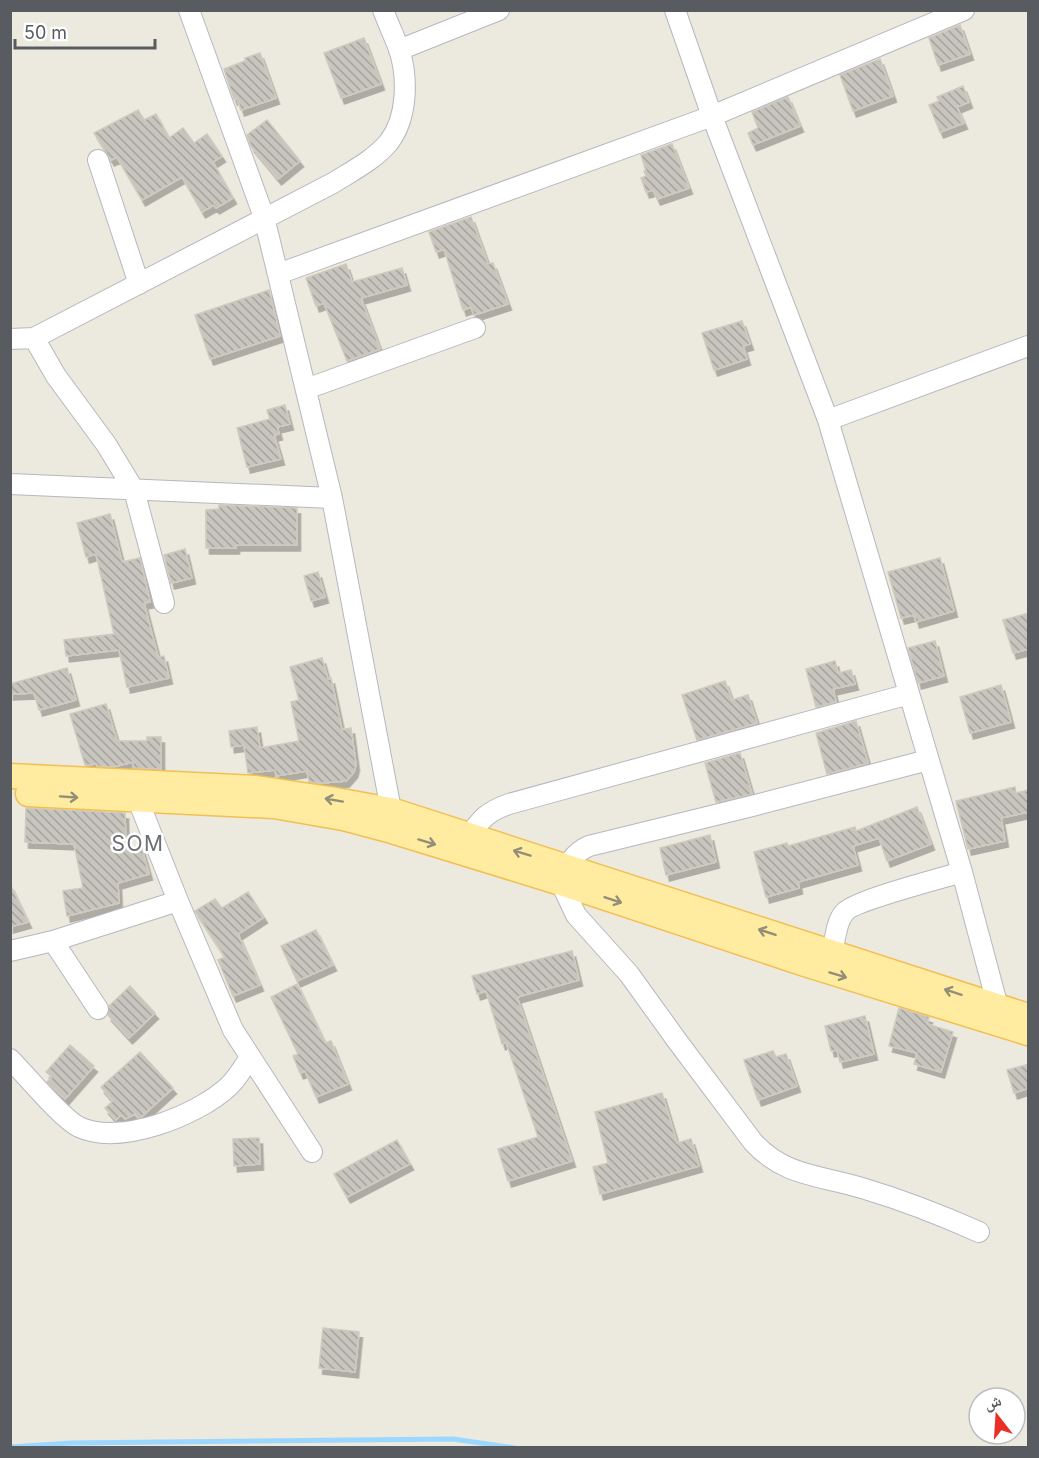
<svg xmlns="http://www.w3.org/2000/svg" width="1039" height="1458" viewBox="0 0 1039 1458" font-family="Inter,'Noto Naskh Arabic',sans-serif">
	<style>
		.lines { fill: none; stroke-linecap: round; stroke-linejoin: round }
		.stream { stroke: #9cd7ff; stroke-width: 5 }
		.building { fill: url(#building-back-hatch); stroke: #d0cabe; stroke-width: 1.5; filter: url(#shadow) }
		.minor-casing { stroke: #b5b8bd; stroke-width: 22 }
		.major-casing { stroke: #f2bf52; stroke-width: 27 }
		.minor { stroke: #fff; stroke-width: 20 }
		.major { stroke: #ffeca1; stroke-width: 24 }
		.oneway { stroke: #928e77 }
		.labels { text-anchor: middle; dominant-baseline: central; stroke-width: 5; stroke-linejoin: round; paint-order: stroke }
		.quarter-label { font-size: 21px; letter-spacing: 1.5px; fill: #696e73; stroke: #fff }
	</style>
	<defs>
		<pattern id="building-back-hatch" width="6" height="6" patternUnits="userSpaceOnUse" patternTransform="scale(1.5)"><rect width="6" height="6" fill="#c8c5be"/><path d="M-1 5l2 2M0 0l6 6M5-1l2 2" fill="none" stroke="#a5a39e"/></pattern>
		<filter id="shadow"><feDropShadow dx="3.5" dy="6" stdDeviation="0" flood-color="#0004"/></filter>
	</defs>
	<rect width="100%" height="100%" fill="#ece9df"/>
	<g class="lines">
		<path class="stream" d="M10,1447L71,1443L453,1439L515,1448"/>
	</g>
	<path class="building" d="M960,25L970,54L938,65L929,38Z
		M364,38L381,84L341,98L324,53Z
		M260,53L276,98L241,110L237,98L234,99L224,69L245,61V58Z
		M880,59L893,96L853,111L840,75Z
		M963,86L969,102L957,107L964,123L940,132L929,105L939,101L937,97Z
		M788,97L800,126L753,145L748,133L758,128L752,112Z
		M138,110L144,120L156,114L169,138L183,128L194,143L207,134L222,156L213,162L233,198L216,208L214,205L202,212L182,177L142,200L117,157L111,160L94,133Z
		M267,120L300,161L278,179L251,146L247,135Z
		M672,144L689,188L657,199L653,190L646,192L641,178L646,176L644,171H646L641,155Z
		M471,217L488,264L493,263L508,304L474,315L471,307L463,310L444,249L436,252L429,232Z
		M346,264L352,282L402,268L407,285L361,298L380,349L347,361L324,303L316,306L306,278Z
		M269,290L280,336L210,359L195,315Z
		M742,321L750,344L743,346L747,359L714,370L702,333Z
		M285,405L290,424L277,427L279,434L274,435L281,459L247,467L237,428L270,419L267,410Z
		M219,505L297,508V545H236V548H206V510L219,509Z
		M110,514L122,562L140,558L150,602L144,603L158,657L164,656L169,678L127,687L119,650L66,656L64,640L114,634L96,554L86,557L77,523Z
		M185,549L192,578L171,583L164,555Z
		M940,558L954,611L916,622L914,615L901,618L888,572Z
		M318,572L325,597L311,601L304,576Z
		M1029,613V649L1013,653L1003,620Z
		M935,641L944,676L918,683L908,648Z
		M322,658L328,679L331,678L342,730L351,728L356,765L354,772L346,781L321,783L309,782L307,771L276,776L275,770L248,773L244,745L231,747L229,731L257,727L260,748L299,741L291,702L299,700L290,667Z
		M835,661L838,673L851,670L855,684L833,689L836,702L816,707L806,669Z
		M67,668L76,700L39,710L34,693L10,694V684Z
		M725,681L732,700L748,695L757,723L697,740L682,695Z
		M1001,685L1011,722L970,733L960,697Z
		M106,704L117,741H147V737H161V769L133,768V762L113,767L97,766V764L85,765L70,714Z
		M856,721L868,763L827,774L816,733Z
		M740,753L752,794L716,802L705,763Z
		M1015,787L1016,793L1029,790V812L1001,818L1005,841L968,849L956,801Z
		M917,807L931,844L887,861L879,838L853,846L858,865L798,882L799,888L766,897L754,852L787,843L788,846L855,827L856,831Z
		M26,808L125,813L126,850L141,846L149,874L118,883L119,903L67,916L63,891L83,888L74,844L25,842Z
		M710,835L716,862L666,875L660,848Z
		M10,884L28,922L10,927Z
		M248,892L264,917L238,934L260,985L233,996L218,960L225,957L195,911L215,899L222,908Z
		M316,930L333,965L297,981L281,946Z
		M572,951L579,980L517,997L572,1161L508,1181L498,1149L538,1137L506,1042L502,1044L486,991L477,994L472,976Z
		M297,984L325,1043L331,1041L348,1084L316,1097L305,1071L300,1073L293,1056L298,1054L271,997Z
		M130,986L155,1013L129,1038L108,1015L109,1006Z
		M899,1008L929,1017L927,1024L953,1032L941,1072L914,1064L917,1053L889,1046Z
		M865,1016L874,1054L840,1062L837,1050L831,1051L825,1026Z
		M70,1045L94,1066L65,1099L47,1082L52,1077L46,1072Z
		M773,1051L776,1057L786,1054L797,1086L758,1100L744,1060Z
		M140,1052L173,1088L141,1117L138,1118L135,1114L125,1119L121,1115L116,1120L105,1108L113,1101L101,1087Z
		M1029,1064V1088L1014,1093L1007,1070Z
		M662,1093L677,1143L691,1139L699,1166L600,1194L593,1167L608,1163L595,1112Z
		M259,1138L260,1164L234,1166L233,1139Z
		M397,1140L410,1164L347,1197L334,1174Z
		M323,1328L359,1332L355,1372L319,1368Z"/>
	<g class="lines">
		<g class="minor-casing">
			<path id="minor" d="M189,10L264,217L332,498L391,810L392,824
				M675,10L712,116L828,420L962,872L998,1007
				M399,50L499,10
				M98,160L139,284
				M278,274L712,116L964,10
				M34,338L56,376L106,444L134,490L164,603
				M10,339L34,338L333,183C352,171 374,160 389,142C408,117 408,77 399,49C394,36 388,23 383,10
				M306,389L475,328
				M828,420L1028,346
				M10,484L332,498
				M928,760L752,806L589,846C572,853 567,867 561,883L576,915L629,974L678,1042L753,1142C785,1177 820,1175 862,1188C902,1200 941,1215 979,1232
				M138,800L178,901L233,1030L312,1152
				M469,836C482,818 487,812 509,804L909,694
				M53,941L98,1009
				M10,951L53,941L178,901
				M832,953C835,941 836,922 844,913C852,901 943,878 962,872
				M10,1059C26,1075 61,1118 79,1127C120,1146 196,1116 228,1087C237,1079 243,1067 250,1058"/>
		</g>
		<g class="major-casing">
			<path id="major" d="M10,776L256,788L330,799L391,810L1028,1016
				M28,794L274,806L343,818L392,831L561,883L805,964L1028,1033"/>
		</g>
		<use href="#minor" class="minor"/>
		<use href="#major" class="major"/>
	</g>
	<defs><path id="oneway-shaft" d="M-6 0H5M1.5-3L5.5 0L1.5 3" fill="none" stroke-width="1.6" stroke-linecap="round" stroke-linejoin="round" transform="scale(1.5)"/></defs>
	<g class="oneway">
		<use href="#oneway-shaft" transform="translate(69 797) rotate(4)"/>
		<use href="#oneway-shaft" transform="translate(334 800) rotate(-170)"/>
		<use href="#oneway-shaft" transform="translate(427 842) rotate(17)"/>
		<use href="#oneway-shaft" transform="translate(522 853) rotate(-163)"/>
		<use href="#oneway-shaft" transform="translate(613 900) rotate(18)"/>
		<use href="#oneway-shaft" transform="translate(767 932) rotate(-162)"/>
		<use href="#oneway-shaft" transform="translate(838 975) rotate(17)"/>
		<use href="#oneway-shaft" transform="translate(953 992) rotate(-162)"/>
	</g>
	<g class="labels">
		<g class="quarter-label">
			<text x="138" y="843">SOM</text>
		</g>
	</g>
	<rect width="1039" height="1458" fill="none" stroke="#585c61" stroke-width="24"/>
	<g transform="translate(997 1416) rotate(343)"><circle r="28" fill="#ffffff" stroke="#bcbec0" stroke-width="1.5"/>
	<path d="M0-4.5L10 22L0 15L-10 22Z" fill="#ea2f27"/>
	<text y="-9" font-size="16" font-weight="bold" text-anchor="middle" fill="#585c61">ش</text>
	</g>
	<path d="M15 39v9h140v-9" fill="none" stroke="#585c61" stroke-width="3"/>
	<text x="24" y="39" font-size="18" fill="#585c61" stroke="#ffffff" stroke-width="4.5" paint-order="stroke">50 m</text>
</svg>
